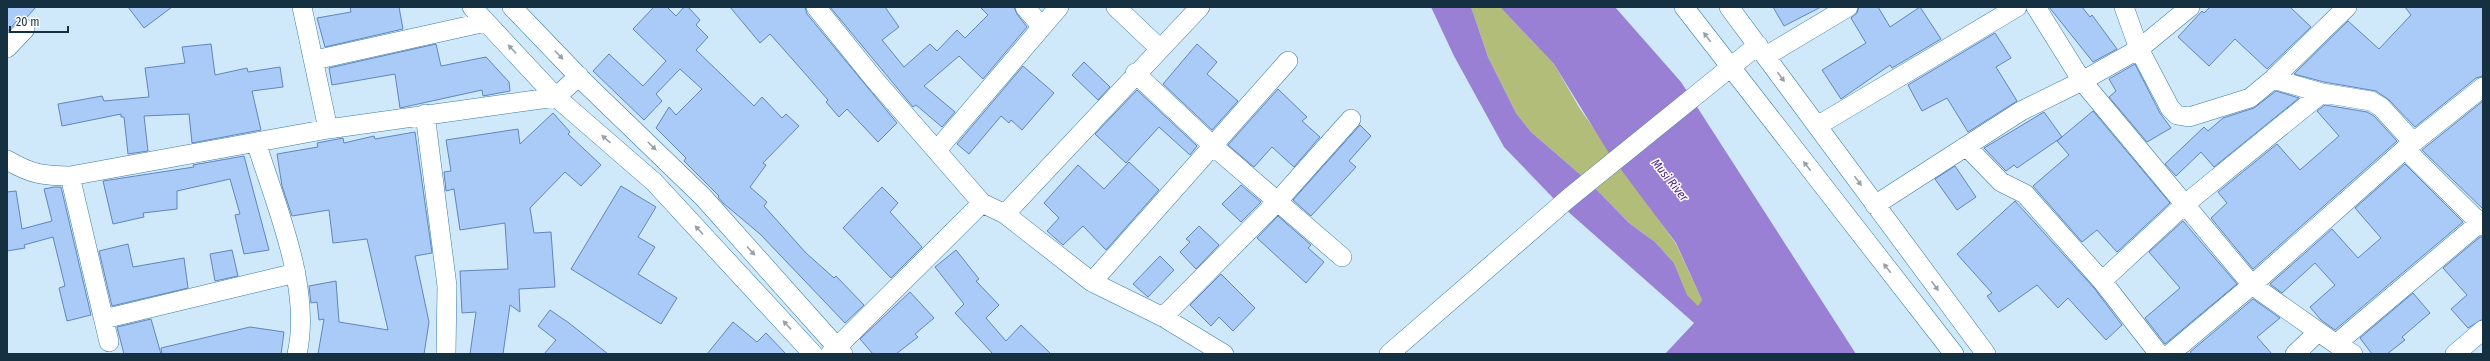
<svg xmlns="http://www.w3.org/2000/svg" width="2490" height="361" viewBox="0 0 2490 361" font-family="'Fira Sans Condensed',sans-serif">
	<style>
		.green { fill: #b1bd79 }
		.water { fill: #9a80d5 }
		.building { fill: #aacaf8; stroke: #6086bc }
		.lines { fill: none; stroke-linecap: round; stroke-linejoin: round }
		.minor-casing { stroke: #377ca3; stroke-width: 20 }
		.minor { stroke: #fff; stroke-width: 19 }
		.oneway { fill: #95a2aa }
		.labels { text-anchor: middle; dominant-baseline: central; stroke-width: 3; stroke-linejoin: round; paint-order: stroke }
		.water-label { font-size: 12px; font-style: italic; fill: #4b2186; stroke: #fff }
	</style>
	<rect width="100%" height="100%" fill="#cfe9fb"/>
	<path class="green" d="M1471,7H1500L1554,64L1580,109L1676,244L1702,300L1698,307L1687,296L1674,263L1655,242L1629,223L1589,182L1531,132L1516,113L1488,57Z"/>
	<path class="water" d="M1431,7H1471L1488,57L1516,113L1531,132L1589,182L1629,223L1655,242L1674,263L1687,295L1698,306L1702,300L1676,243L1610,155L1554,64L1500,7H1615L1681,82L1856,354H1665L1694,323L1556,201L1504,147L1454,56Z"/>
	<path class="building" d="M7,7H36L26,18L17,21L7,32Z
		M128,7H172L144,28Z
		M350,7H399L403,29L325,47L317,18L351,12Z
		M654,7H667L676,16L684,7H688L700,20L696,25L708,37L696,50L754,106L762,97L782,118L786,114L799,126L763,163L766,165L750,187L767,202L764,206L806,253L834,278L836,276L864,305L845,323L760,234L723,203L718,197L719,196L684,161L686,158L656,128L669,107L676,115L702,89L680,69L656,94L662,101L644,120L593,71L609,54L643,86L666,61L633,29Z
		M730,7H805L807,14L897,123L878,142L847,109L839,117L826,102L828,100L809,78L770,34L760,43Z
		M830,7H885L899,27L882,40L904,67L930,44L937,51L957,30L965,38L988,15L980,7H1014L1017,14L1027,27L983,79L959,56L924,86L955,112L942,127L916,105L913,107Z
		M1773,7H1821L1784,26Z
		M1859,7H1878L1890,27L1920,7L1941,39L1892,68L1890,65L1841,99L1822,70L1866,43L1851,18L1857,13Z
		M2049,7H2082L2090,17L2092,15L2117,49L2093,62Z
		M2210,7H2290L2311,27L2267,69L2235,39L2209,66L2178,37L2202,11L2204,13Z
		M2405,7H2483V76L2476,78L2415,127L2389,100L2376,91L2324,82L2294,74L2348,21L2379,49L2411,15Z
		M1995,33L2011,58L1996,67L2017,101L1968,132L1947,98L1922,111L1908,85Z
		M211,44L215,75L247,68L248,72L280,67L283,87L252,91L261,130L192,143L189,114L144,116L148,151L128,154L124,117H121V114L62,126L58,104L102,96L104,101L149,97L145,68L185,63L182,47Z
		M436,44L441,66L486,57L509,82L510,91L483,96L482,90L400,108L395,74L332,85L329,68Z
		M1197,44L1217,62L1207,74L1238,101L1212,130L1163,84Z
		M1084,62L1110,87L1098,100L1072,75Z
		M2135,64L2160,113L2171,128L2147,142L2109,97L2116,91L2109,79Z
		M1023,66L1054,93L1022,130L1011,120L1009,123L1001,116L969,154L957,144Z
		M1278,89L1307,117L1302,121L1320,137L1294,167L1272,147L1254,167L1228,145Z
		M1137,90L1197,146L1190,155L1159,127L1126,163L1095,134Z
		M2276,91L2299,98L2214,167L2201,152L2176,176L2165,164L2204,127L2208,131L2223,118L2254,108Z
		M2483,101V209L2422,150Z
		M2325,105L2367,112L2374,116L2397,141L2253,269L2211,218L2227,203L2218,192L2277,144L2300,170L2339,136L2317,111Z
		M2093,111L2170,203L2117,252L2097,230L2082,242L2033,186L2069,155L2057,141Z
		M2044,112L2062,137L2017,168L2014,165L2006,171L1984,148Z
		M553,113L570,132L568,134L601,165L581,186L565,172L530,208L534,233L551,232L555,287L519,289L520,312L510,305L503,354H470L476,312L462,313L460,271L508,269L505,223L460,230L454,189L446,191L444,172L451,171L446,140L518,129L520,144Z
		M1360,125L1371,136L1349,161L1356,167L1311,216L1293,200Z
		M415,132L432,253L415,256L429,322L424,354H318L324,319L319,320L317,302L311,303L309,286L336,281L339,322L388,330L367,239L333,243L329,210L292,216L282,186L277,154L318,147L317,143L338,139L343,138L344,143L374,136L375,139Z
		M244,156L269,250L244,254L235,215L240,214L230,179L177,191V209L143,213L144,217L113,224L103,181L194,167L193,165Z
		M1129,162L1159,190L1106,250L1083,226L1063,245L1047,231L1059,218L1044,203L1078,165L1104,189Z
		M2405,164L2463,222L2335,330L2321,320L2310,307L2335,285L2315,263L2282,293L2270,284L2332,229L2358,258L2381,238L2355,208Z
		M1955,166L1976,197L1957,210L1935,179Z
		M1241,185L1261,202L1241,222L1222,204Z
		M621,186L656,207L638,237L655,247L638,274L677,298L661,324L571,269Z
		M54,187H61L91,315L67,321L59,288L65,286L53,237L24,245L25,248L7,251V192L16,191L22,229L52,221L44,189Z
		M882,187L898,203L890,212L922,247L891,278L843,228Z
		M2015,201L2094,288L2122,325L2106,340L2068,298L2058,308L2037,285L1999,312L1987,296L1992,293L1957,254Z
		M1278,216L1311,245L1308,248L1324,262L1306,283L1257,238Z
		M2183,221L2237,284L2165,344L2145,318L2180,288L2149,252Z
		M1199,226L1219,245L1196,269L1180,252L1190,242L1186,239Z
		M2480,237H2483V319L2468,328L2451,309L2467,295L2443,268Z
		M128,244L133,267L184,258L188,288L112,306L99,251Z
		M232,250L238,276L215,281L210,254Z
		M956,250L979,279L976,281L999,305L986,318L1006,341L1021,325L1051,354H993L955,313L964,304L935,267Z
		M1160,256L1174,270L1148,297L1133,284Z
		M1221,274L1255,308L1233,331L1219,317L1211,326L1190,305Z
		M910,292L934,318L915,334L918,337L896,354H873L860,339Z
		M2413,293L2430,313L2402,337L2405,340L2387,354H2372L2360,338Z
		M2253,299L2280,318L2257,337L2272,354H2192L2190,352Z
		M550,310L569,323L608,354H544L556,340L538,326Z
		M151,319L161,354H124L117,327Z
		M733,322L757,342L766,333L786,354H707Z
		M250,327L284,332L281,354H162L161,348Z"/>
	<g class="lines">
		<g class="minor-casing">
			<path id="minor" d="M302,7L328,129
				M472,7L556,97L654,182L813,354
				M512,7L584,82L703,197L843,354
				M816,7L874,79L982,203L1005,214L1092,282L1163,317L1224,354
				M1025,7L1042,27
				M1116,7L1159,48
				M1684,7L1954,354
				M1729,7L1986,354
				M2036,7L2082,81L2252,285L2336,344L2353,354
				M2124,7L2139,49L2170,108L2177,115L2189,117L2250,98L2273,79L2347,7
				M7,48L25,29
				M1766,56L1848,7
				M315,60L486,22
				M1135,73L1212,145L1342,257
				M2273,79L2322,93L2371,101L2381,107L2413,142
				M425,114L447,286L446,354
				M1817,126L2017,7
				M256,142C276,206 312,288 297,354
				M1966,146L2001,182L2025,194L2102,281L2159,354
				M2405,149L2483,226
				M937,150L1059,7
				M7,160C31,174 43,176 70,176L328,129L556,97L579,76
				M70,176L109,342
				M1875,205L2021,111L2082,81L2139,49L2190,7
				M1005,214L1200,7
				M2102,281L2184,205L2322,93
				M1092,282L1288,61
				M1163,317L1277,202L1351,119
				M104,319L296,273
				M2336,344L2483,220
				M830,354L982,203
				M1389,354L1570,197L1758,45
				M2170,354L2252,285L2405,149L2483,87
				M2295,354L2318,332
				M2455,354L2483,330"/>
		</g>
		<use href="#minor" class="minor"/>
	</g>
	<defs><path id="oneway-solid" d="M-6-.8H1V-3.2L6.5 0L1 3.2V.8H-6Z"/></defs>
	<g class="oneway">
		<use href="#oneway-solid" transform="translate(1707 37) rotate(-127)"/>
		<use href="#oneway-solid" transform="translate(512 49) rotate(-133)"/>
		<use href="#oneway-solid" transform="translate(559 55) rotate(46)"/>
		<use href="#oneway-solid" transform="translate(1781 77) rotate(54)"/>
		<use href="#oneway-solid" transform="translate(606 139) rotate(-139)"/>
		<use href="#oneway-solid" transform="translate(652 146) rotate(45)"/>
		<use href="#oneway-solid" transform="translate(1807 166) rotate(-128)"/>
		<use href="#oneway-solid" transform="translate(1858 181) rotate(54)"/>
		<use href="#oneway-solid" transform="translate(699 230) rotate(-133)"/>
		<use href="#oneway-solid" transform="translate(751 251) rotate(48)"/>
		<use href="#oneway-solid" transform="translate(1887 268) rotate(-128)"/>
		<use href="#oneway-solid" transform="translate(1935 286) rotate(54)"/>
		<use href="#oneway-solid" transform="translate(787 325) rotate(-133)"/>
	</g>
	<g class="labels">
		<g class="water-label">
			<text transform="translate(1670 180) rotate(51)">Musi River</text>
		</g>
	</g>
	<rect width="2490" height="361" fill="none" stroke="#143041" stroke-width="16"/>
	<path d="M10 26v6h58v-6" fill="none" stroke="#143041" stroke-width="2"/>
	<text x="16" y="26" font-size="12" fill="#143041" stroke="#ffffff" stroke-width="3" paint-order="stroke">20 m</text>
</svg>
